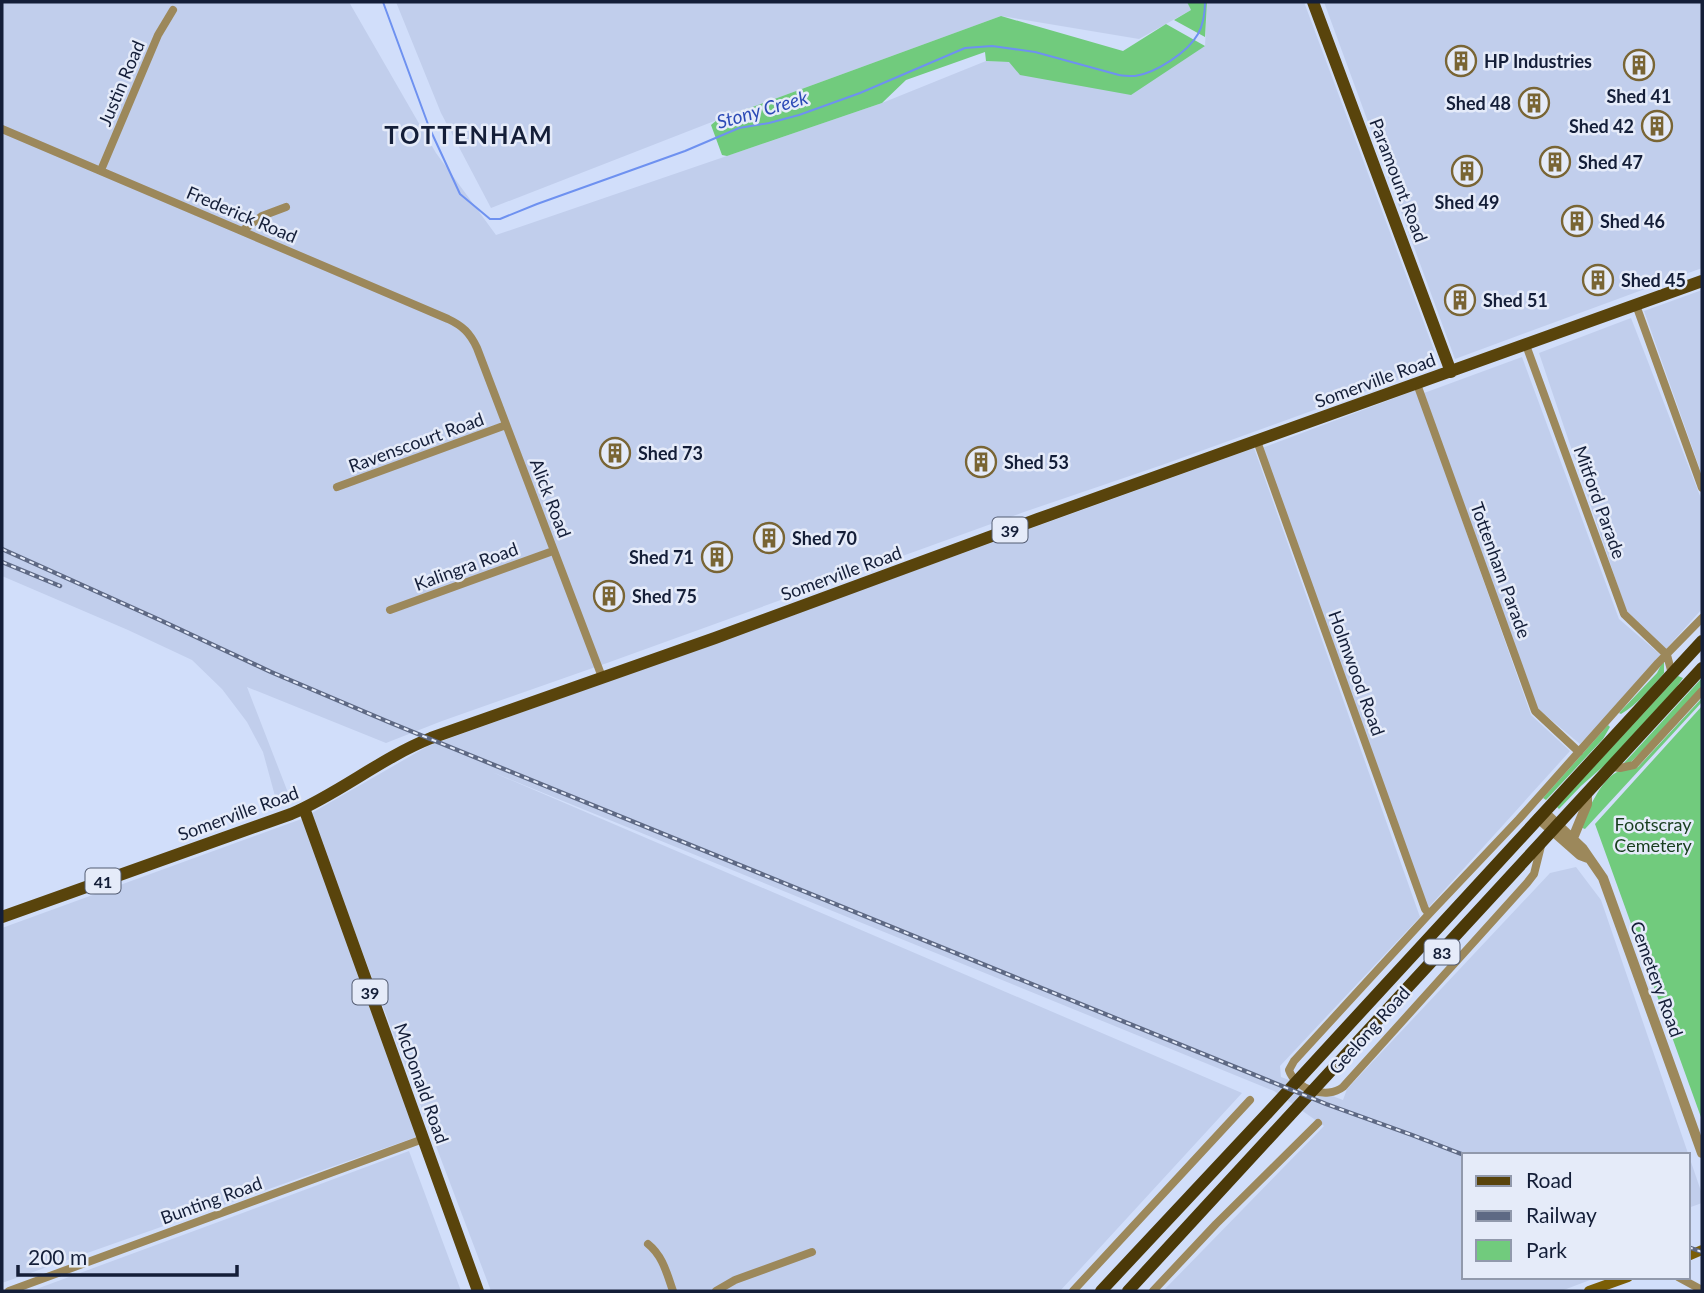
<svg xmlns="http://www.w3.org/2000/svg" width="1704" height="1293" viewBox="0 0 1704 1293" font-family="Lato,sans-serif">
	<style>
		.built { fill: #c1ceec }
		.green { fill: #71cb7d }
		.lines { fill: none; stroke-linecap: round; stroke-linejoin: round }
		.stream { stroke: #6e91f0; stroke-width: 2 }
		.minor { stroke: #9c885b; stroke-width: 8 }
		.tertiary { stroke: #9c885b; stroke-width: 10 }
		.secondary { stroke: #7b5e06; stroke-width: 10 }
		.primary { stroke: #59440c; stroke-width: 12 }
		.trunk { stroke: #4b3908; stroke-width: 12 }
		.rail-casing { stroke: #5e6984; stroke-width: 4.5 }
		.rail { stroke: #e5ebf9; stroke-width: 2; stroke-dasharray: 5; stroke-linecap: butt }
		.labels { text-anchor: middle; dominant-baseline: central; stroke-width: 5; stroke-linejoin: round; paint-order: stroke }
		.shield { fill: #e5ebf9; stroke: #535c72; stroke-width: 2 }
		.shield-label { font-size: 16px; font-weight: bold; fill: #141e38 }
		.poi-label { font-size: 18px; font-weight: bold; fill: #141e38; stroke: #e5ebf9; text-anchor: start }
		.street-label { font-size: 18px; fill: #141e38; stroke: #e5ebf9 }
		.park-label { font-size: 18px; fill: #173d1d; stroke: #e5ebf9 }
		.water-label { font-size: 19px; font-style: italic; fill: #2b49b6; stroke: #e5ebf9 }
		.district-label { font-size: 24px; font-weight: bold; letter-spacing: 2px; fill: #141e38; stroke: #e5ebf9 }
	</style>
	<rect width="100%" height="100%" fill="#d1defa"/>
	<path class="built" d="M2,2H349L436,153L496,235L882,103L986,61L1009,62L1205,46L1207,2H1304L1434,350V356L1427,369L1162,465L1024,512L607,663L442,721L386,743L247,687L292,803L278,807L263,752L247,722L222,689L192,660L128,630L2,576Z
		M396,2H1187L1191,10L1139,39L1001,16L717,120L491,208L441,113Z
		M1324,2H1702V268L1455,359Z
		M1702,290V475L1644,311Z
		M1631,318L1702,501V609L1666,649L1626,610L1539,353Z
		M1522,357L1619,619L1663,657L1580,744L1538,709L1424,393Z
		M1416,390L1531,715L1570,751L1428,908L1262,448Z
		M1254,448L1420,917L1280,1066L1281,1077L1343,1100L1347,1089L1550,873L1576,867L1601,900L1702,1194V1203L1688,1208V1155H1464V1277H1598L1561,1291H1163L1324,1126L1274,1091L492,772L1242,1093L1060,1291H491L310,814L428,746Z
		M307,817L422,1135L2,1283V928Z
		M409,1151L461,1291H31L221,1221Z"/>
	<path class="green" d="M1187,2H1207L1205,37L1174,20L1191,10Z
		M1001,16L1123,51L1166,24L1205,46L1131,95L1020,75L1009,62L986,61L985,52L906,80L882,103L727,156L722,155L711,125L717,120Z
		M1664,662V673C1651,688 1638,704 1621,714L1619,713L1657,673L1661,665Z
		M1678,676L1683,678L1676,688L1607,763L1581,786L1559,809L1557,807Z
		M1702,678L1701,688L1641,752L1631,762L1625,765L1624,763Z
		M1702,698V702L1585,829L1580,827C1589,810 1599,782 1617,772C1624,769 1632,770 1638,767Z
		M1702,706V1120L1595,824Z
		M1608,725L1610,727L1603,739L1546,800L1543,798Z"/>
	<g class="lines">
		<path class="stream" d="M383,2L429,127L460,194L490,219H500L537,204L685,151L739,128L769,123L799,115L860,93L965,48L992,46L1035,52L1119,75C1124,76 1130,76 1135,76C1156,73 1188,52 1198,34C1203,25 1205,11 1205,2"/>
		<path class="minor" d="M2,129L448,319C463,326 470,333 477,348L602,677
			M101,170L158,35L173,10
			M242,231L262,216L286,207
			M1636,305L1702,488
			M1526,345L1624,614L1667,655L1672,674
			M1417,384L1535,711L1579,752
			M1257,441L1425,909L1429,914
			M337,487L506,425
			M390,610L553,551
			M1612,767L1620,768L1634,765L1702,691
			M1541,846L1534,874L1527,883L1343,1087C1327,1100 1295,1089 1289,1070L1294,1061L1429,914L1519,819L1658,663L1702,618
			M648,1244C663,1256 667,1274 673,1291
			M1678,1277L1702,1290
			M9,1291L423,1139
			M716,1291L735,1280L812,1252
			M1073,1291L1250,1100
			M1153,1291L1216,1224L1318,1123"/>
		<path class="tertiary" d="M1544,812L1583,849L1603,878L1702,1153
			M1538,818L1580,855L1588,858
			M1573,838L1587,804V794"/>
		<path class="secondary" d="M1688,1256L1702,1250
			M1589,1291L1628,1277"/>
		<path class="primary" d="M1313,2L1451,372
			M304,808L478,1291
			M2,917L291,814C340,793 381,758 431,738L715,638L1038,519L1702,281"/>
		<path class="trunk" d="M1101,1291L1275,1105L1702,641
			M1128,1291L1702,668"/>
		<g class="rail-casing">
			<path id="rail" d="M2,549L162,621L271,672L391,723L1326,1104L1412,1135L1464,1155
				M2,562L60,586
				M1688,1247L1702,1252"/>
		</g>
		<use href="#rail" class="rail"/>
	</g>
	<defs>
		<g id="building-ring" transform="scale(1.575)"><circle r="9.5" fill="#e5ebf9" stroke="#796534" stroke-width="1.5"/><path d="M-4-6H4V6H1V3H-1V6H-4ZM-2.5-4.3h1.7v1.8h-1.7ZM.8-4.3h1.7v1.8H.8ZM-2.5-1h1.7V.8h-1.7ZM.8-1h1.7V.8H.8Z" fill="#796534"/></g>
	</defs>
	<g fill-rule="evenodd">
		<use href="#building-ring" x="1461" y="61"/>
		<use href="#building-ring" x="1639" y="65"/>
		<use href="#building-ring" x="1534" y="103"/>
		<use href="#building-ring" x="1657" y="126"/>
		<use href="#building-ring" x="1555" y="162"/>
		<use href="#building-ring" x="1467" y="171"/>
		<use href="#building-ring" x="1577" y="221"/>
		<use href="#building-ring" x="1598" y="280"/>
		<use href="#building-ring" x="1460" y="300"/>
		<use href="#building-ring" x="615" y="453"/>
		<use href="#building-ring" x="981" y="462"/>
		<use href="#building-ring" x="769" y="538"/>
		<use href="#building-ring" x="717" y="557"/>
		<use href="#building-ring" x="609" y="596"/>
	</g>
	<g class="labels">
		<g class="shield">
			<rect x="992.5" y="517.5" width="35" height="25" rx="5"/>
			<rect x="85.5" y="868.5" width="35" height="25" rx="5"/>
			<rect x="1424.5" y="939.5" width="35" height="25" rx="5"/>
			<rect x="352.5" y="979.5" width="35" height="25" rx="5"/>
		</g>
		<g class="shield-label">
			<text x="1010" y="530">39</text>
			<text x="103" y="881">41</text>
			<text x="1442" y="952">83</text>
			<text x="370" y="992">39</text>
		</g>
		<g class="poi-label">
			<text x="1484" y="61">HP Industries</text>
			<text x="1639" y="96" text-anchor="middle">Shed 41</text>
			<text x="1511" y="103" text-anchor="end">Shed 48</text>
			<text x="1634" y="126" text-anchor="end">Shed 42</text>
			<text x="1578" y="162">Shed 47</text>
			<text x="1467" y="202" text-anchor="middle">Shed 49</text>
			<text x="1600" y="221">Shed 46</text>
			<text x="1621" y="280">Shed 45</text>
			<text x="1483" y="300">Shed 51</text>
			<text x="638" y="453">Shed 73</text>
			<text x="1004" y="462">Shed 53</text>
			<text x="792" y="538">Shed 70</text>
			<text x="694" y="557" text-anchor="end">Shed 71</text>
			<text x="632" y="596">Shed 75</text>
		</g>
		<g class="street-label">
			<text transform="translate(121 83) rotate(-67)">Justin Road</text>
			<text transform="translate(1399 180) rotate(69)">Paramount Road</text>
			<text transform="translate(242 214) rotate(23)">Frederick Road</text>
			<text transform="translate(1375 380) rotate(-20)">Somerville Road</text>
			<text transform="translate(416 442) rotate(-20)">Ravenscourt Road</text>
			<text transform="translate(551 498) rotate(69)">Alick Road</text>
			<text transform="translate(1600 502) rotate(70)">Mitford Parade</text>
			<text transform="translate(466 566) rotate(-20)">Kalingra Road</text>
			<text transform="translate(1501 570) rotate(70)">Tottenham Parade</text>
			<text transform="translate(841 573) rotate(-20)">Somerville Road</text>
			<text transform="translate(1357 673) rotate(70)">Holmwood Road</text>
			<text transform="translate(238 813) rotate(-20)">Somerville Road</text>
			<text transform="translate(1657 979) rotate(70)">Cemetery Road</text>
			<text transform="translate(1369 1030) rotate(-48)">Geelong Road</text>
			<text transform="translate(422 1083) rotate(70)">McDonald Road</text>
			<text transform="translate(211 1200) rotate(-20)">Bunting Road</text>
		</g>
		<g class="park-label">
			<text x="1653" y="824">Footscray<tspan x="1653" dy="21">Cemetery</tspan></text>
		</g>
		<g class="water-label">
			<text transform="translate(762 109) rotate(-16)">Stony Creek</text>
		</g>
		<g class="district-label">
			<text x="469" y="134">TOTTENHAM</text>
		</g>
	</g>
	<rect width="1704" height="1293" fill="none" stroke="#141e38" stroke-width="7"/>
	<rect x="1462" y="1153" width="228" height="126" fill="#e5ebf9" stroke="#9199ac" stroke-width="2"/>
	<rect x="1476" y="1176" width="35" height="10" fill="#59440c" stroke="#9199ac" stroke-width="2"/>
	<text x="1526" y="1188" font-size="21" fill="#141e38">Road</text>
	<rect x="1476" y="1211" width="35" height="10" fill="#5e6984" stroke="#9199ac" stroke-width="2"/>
	<text x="1526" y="1223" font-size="21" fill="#141e38">Railway</text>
	<rect x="1476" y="1240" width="35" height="21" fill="#71cb7d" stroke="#9199ac" stroke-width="2"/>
	<text x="1526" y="1258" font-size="21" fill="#141e38">Park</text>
	<path d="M18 1265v10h219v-10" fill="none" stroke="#141e38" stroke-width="3.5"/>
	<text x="28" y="1265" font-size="21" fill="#141e38" stroke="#e5ebf9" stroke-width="5" paint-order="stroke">200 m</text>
</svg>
